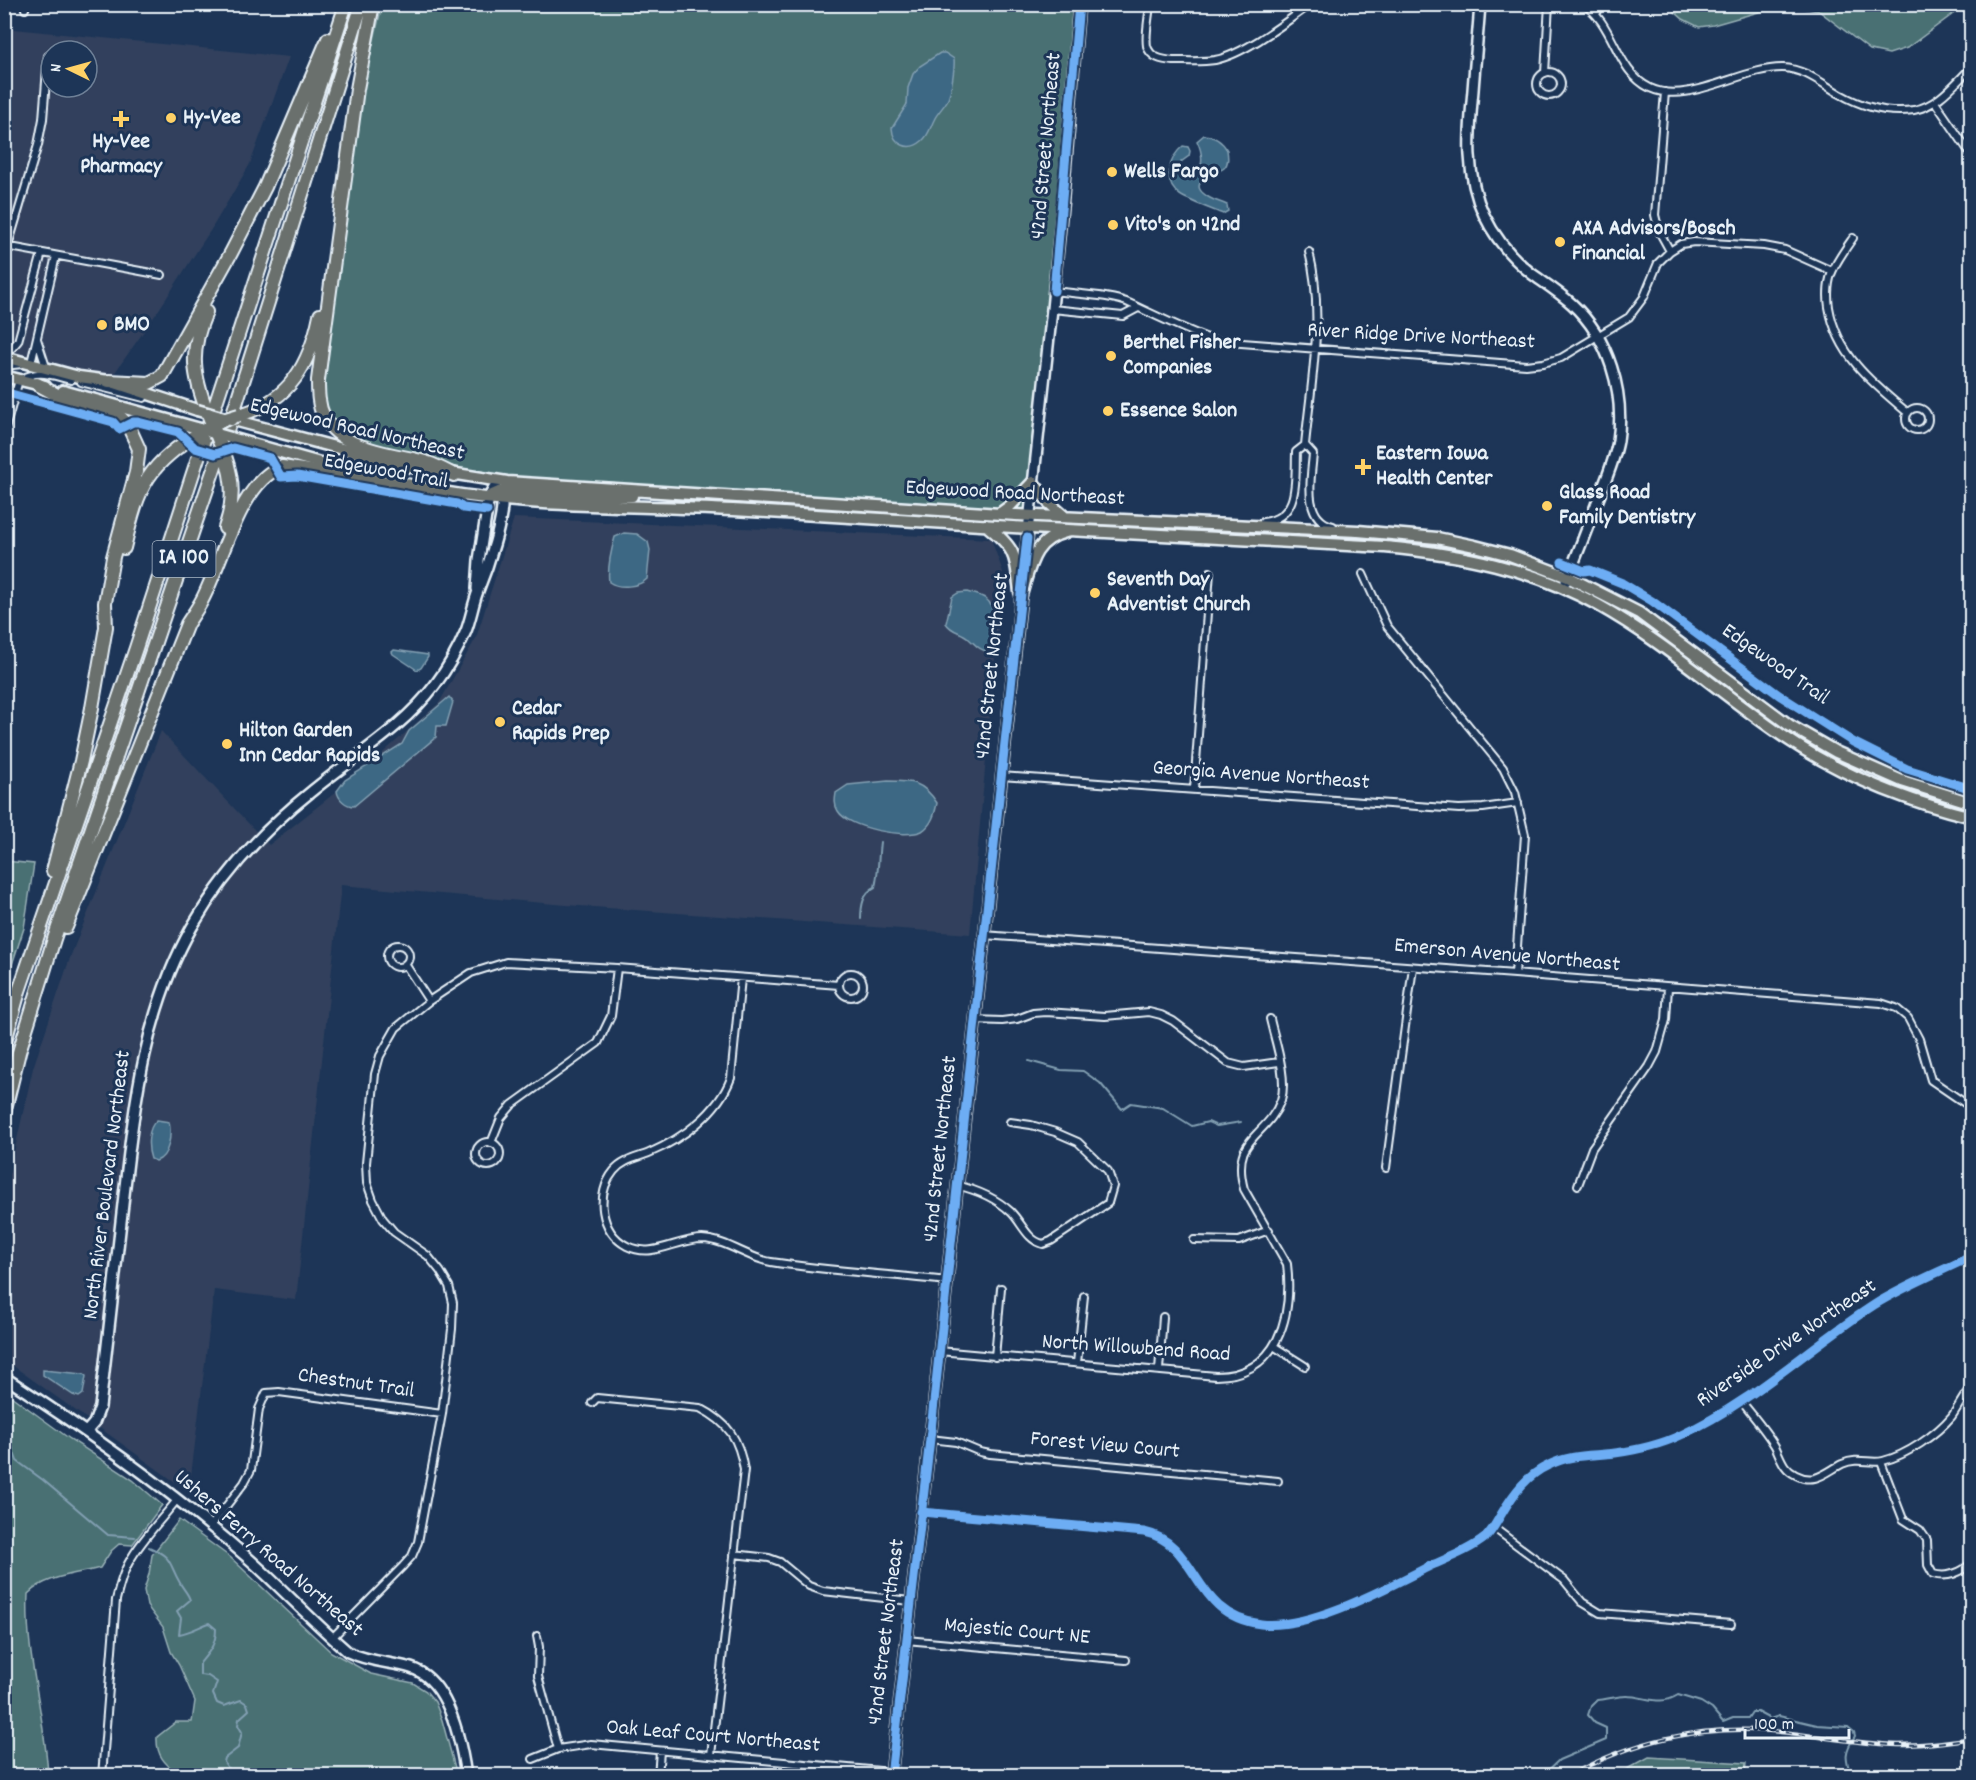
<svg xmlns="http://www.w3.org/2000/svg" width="1976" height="1780" viewBox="0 0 1976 1780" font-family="Dekko,sans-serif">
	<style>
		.built { fill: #31415d; fill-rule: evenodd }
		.green { fill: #497073; stroke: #98b0b6; stroke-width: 1.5 }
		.water { fill: #3e6884; stroke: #829fb2; stroke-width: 1.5 }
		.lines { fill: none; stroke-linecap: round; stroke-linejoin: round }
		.stream { stroke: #829fb2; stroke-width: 2 }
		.street-casing { stroke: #e8f1f8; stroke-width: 10 }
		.secondary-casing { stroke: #e8f1f8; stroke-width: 14 }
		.primary-casing { stroke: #e8f1f8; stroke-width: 15 }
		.highway-casing { stroke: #e8f1f8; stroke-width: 16 }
		.street { stroke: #1d3557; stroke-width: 6 }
		.secondary { stroke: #1d3557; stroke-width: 9 }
		.primary { stroke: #6a706d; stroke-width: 10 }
		.highway { stroke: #6a706d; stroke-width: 12 }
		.rail-casing { stroke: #e8f1f8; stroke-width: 4.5 }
		.rail { stroke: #1d3557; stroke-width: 2; stroke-dasharray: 7; stroke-linecap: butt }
		.primary-bridge-casing { stroke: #e8f1f8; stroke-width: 15; stroke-linecap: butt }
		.highway-bridge-casing { stroke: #e8f1f8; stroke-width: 16; stroke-linecap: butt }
		.primary-bridge { stroke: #6a706d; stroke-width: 10 }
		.highway-bridge { stroke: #6a706d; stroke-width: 12 }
		.cycleway-casing { stroke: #1d3557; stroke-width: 13 }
		.cycleway { stroke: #6dadf4; stroke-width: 9 }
		.poi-dot { fill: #ffd166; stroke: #1d3557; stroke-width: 2 }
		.labels { text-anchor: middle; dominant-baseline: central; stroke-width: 6; stroke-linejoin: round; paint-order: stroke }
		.shield { fill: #1d3557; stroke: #abb9c8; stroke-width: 1.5 }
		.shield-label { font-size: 21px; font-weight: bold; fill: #e8f1f8 }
		.poi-label { font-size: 22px; font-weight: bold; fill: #e8f1f8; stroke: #1d3557; text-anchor: start }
		.street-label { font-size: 22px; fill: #e8f1f8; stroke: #1d3557 }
	</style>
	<rect width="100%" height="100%" fill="#1d3557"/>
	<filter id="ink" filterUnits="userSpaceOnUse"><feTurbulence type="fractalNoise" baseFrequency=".0167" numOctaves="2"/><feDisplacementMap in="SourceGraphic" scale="12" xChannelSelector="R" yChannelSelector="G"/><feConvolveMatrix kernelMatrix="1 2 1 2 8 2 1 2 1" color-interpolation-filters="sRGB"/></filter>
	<g filter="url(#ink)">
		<path class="built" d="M4,28L289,57L250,164L212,228L156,314L109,381L5,357ZM51,51H87V87H51Z
			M514,518L991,539L1003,572L970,934L566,905L341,885L296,1300L214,1290L189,1492L5,1360V1193L33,1068L71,955L161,731L269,845L360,773L439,703L476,638Z"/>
		<path class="green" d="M382,5H1079L1029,515L507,482L362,446L323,416V375L364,83Z
			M1667,5H1965L1907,48L1889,54L1870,50L1819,11L1790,6L1769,9L1713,25L1699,27L1683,19Z
			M5,861L34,864L24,928L5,986Z
			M11,1396L70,1439L133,1480L162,1505L132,1545L119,1544L111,1551L100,1568C77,1574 45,1576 28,1594C25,1655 45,1715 48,1775H5L4,1400Z
			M179,1520L230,1557L331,1652L371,1674L413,1683L426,1691L435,1702L442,1720L457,1775L180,1776C166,1764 156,1757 157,1737L176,1722H192L195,1701L179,1665L171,1652L163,1627L147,1606L144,1590L149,1574L152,1555Z
			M1649,1757L1746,1763L1745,1775H1616Z"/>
		<path class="water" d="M940,53H945L954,59C955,66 951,95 947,101C943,108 937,113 934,120C930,128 929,135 922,141C909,152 893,145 892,128L907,104L908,88L913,74L920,66Z
			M1204,135C1214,136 1222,141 1227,150C1228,156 1229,163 1224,168C1216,175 1182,182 1210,198C1215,201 1221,202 1227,205L1228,211L1223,214C1211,209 1191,202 1180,195C1162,183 1169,157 1183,146L1188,147L1190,151L1189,156L1181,162L1180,173L1183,178L1186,177L1188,179C1206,174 1203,153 1197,141Z
			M624,533L637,534L648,542L650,550L647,579C639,587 619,589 609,582C607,567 611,551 615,537Z
			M967,592C973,594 981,595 986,599C998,607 993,638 992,650L989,652C979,650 976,645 969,639C962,631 952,633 946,623L952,597L958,593Z
			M394,650L428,655V657L421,668L417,670L393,654L392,652Z
			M449,697L453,702L446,726H437L436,737L354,806C346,806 338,799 337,791L345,780L402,744L409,731Z
			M888,781C911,781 923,781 937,803C935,813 932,825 922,831C905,839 848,828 838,811C834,805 835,799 836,793L848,785Z
			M157,1120L169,1122C172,1135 169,1157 156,1161L151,1159C147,1147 147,1128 157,1120Z
			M43,1370L83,1374L86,1376L83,1394L79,1397L73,1395L43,1375Z"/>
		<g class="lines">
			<path class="stream" d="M861,919C861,906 863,893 875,887C879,870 878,858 880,842
				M1029,1061L1061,1070L1083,1071L1100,1083L1122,1109L1131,1103L1163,1108L1192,1126L1208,1122L1217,1126L1241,1122
				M4,1424L17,1461L43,1480L108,1535L135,1537
				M149,1547C174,1558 168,1563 180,1583C183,1589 188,1593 190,1600L177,1611L181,1618L179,1634C191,1632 198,1627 209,1623L216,1629C216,1644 210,1651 200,1663V1675L208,1676L217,1682L213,1694L217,1703L224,1706L241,1700L247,1704L249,1710L239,1719L238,1725L242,1732L238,1748L225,1758L224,1762L233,1776
				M1542,1776L1559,1760L1606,1740V1728L1595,1723L1588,1715L1591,1706L1597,1700C1606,1700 1616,1696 1626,1696C1646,1696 1659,1707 1678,1695L1701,1702L1712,1709L1723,1722L1733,1718H1748L1752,1712H1757L1770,1719L1779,1716L1817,1725L1848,1727L1854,1732L1855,1736C1844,1752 1845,1757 1851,1776
				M1967,1776H1968"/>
			<g class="street-casing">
				<path id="street" d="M1150,4C1149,17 1145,34 1147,46C1150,58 1163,60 1173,61C1187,61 1202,62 1215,60C1245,54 1286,22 1311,4
					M1583,4C1615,23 1615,71 1650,88C1688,106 1743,67 1783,68C1805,69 1821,83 1840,94C1863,107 1887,114 1914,110C1938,106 1955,83 1972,67
					M25,9L26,4
					M1596,14L1602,4
					M1537 84a12 12 0 1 1 24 0a12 12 0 1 1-24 0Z
					M1545,73L1549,4
					M1665,92L1655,215L1659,231L1670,251
					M1935,102L1972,156
					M1853,238C1846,248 1838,259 1833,270C1828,280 1827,295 1829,307C1837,355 1872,383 1908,413
					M5,246L162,275
					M8,246L38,145L43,119L48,56
					M1054,291C1074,294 1113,295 1131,304C1159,317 1187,331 1216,341L1526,365L1543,363L1561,358L1629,317L1644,297L1658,263L1670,251L1681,244L1694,242L1764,246L1785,250L1832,271
					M1052,309L1123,316L1138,308
					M37,339L46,367
					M4,351L12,348L18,341L42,253
					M4,366L31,363L56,256
					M81,382L144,398
					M1906 419a11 11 0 1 1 22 0a11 11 0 1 1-22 0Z
					M4,433L19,380C39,369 50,375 71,380
					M1305,445L1313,454C1311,478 1302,519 1333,526
					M1263,522C1300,518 1295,481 1296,452L1305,445C1311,383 1325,312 1309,252
					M1363,574L1387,626L1503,768L1515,792L1525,835L1515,974
					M1001,776L1459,809L1483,808L1518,803
					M1194,789L1210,572
					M983,935L1515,974L1881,1003L1896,1008L1908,1018L1919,1039L1931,1080L1972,1108
					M387 956a11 11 0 1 1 22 0a11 11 0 1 1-22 0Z
					M405,964L429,1001
					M839 985a12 12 0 1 1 24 0a12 12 0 1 1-24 0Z
					M741,978L731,1078C718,1113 682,1139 649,1153C637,1158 623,1160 614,1171C595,1194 600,1232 627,1246C653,1259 676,1239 702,1239C727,1240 747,1258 771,1262C829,1271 888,1274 947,1281
					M974,1020L1002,1021L1017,1019L1033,1013L1046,1012L1105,1016L1149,1012L1161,1015L1173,1021L1228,1063L1244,1067L1279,1062
					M1965,1103L1972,1093
					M476 1154a12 12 0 1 1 24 0a12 12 0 1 1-24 0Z
					M491,1143L501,1118L512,1105L598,1043L611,1016L617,968
					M1386,1168L1413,967
					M956,1185C977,1190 995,1197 1011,1212C1022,1223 1027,1240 1043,1244L1051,1241L1108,1203L1113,1186L1108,1171L1078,1142L1055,1132L1031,1125L1010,1122
					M1578,1185L1592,1148L1649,1067L1657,1052L1666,1020L1668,987
					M1194,1240L1239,1241L1269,1230
					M1966,1259L1972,1273
					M1275,1347L1305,1366
					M939,1351L1216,1376C1278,1375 1293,1317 1287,1264L1244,1189C1230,1136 1267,1138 1281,1100C1288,1078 1275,1041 1270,1019
					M995,1357L1001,1288
					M1077,1363L1084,1296
					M1159,1370L1163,1317
					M1742,1402C1753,1416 1766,1431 1775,1446C1781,1458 1783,1469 1796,1475C1815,1485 1826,1472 1842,1464C1858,1457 1870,1464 1883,1461C1907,1455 1936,1435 1952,1416C1959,1406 1964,1395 1972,1385
					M592,1403L597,1398L700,1408C729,1423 739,1439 744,1470L711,1755
					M930,1439L956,1442L980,1452L990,1454L1278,1481
					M1881,1462L1903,1519L1920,1530L1927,1540L1928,1565L1933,1574C1947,1578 1962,1573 1972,1562
					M921,1512L1144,1532C1201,1544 1190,1615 1261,1624C1310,1630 1386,1588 1430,1566C1448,1558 1470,1550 1486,1537C1493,1530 1497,1521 1502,1513C1514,1493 1527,1475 1549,1465C1570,1454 1593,1456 1615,1453C1637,1450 1660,1445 1681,1435C1752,1403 1809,1347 1874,1305C1903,1287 1935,1274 1966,1259L1972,1254
					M210,1527L244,1483L251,1470L259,1409L266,1393L279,1392L442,1414
					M1494,1528L1564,1580L1582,1602L1600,1613L1731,1624
					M734,1554L769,1558L780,1562L809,1586L823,1591L910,1601
					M537,1636L539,1647L538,1676L558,1749
					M332,1638L403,1566L412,1556L418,1542L442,1414L452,1329L453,1303L449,1286L440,1271L428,1256L394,1232L383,1219L373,1200L367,1183L366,1163L375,1074L380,1056L396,1028L429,1001L471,973L506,962L617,968L839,985
					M906,1640L1126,1660
					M533,1759L558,1749L591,1744L891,1772
					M102,1776L116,1600C119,1588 122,1575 128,1564C140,1541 161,1520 177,1500
					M658,1776L660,1751"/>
			</g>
			<g class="secondary-casing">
				<path id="secondary" d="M1480,4C1478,33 1475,62 1473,90C1469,133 1465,175 1484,215C1495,238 1513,259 1532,274C1546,284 1560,293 1572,304C1609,338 1625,392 1618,441C1614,463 1604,484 1596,505C1586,531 1577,556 1566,581
					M477,589L479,560L489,497L498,481
					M4,1377C89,1432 172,1491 248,1558C282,1588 313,1622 348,1652C369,1662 390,1662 411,1668C449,1680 461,1741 466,1776
					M87,1431L94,1423L100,1407C108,1339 115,1272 123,1204C134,1109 143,1013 192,927C223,874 264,829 312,791C353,757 403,728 435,685C447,669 458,650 466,631C471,618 473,604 478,591C487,569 505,518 502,495
					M891,1776L930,1439L1052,309L1063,197L1079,4"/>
			</g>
			<g class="primary-casing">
				<path id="primary" d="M4,357L79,377L109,381L197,410
					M4,376L45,386
					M63,391L204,430
					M237,421L406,466L507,482L1016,515L1358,531L1437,538L1475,546L1510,555L1568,577L1639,613L1789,725L1836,752L1902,781L1972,803
					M231,438L352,472
					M411,486C516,509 626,504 733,510C950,524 1168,536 1385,547C1460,554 1532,568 1598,605C1663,641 1719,692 1780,734C1837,773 1905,801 1972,817
					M490,496L501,491H507L600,497L632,496
					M999,514L1010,506L1033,482L1049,503L1065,517
					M986,525C1016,549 1015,554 1020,592
					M1021,595C1030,566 1033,540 1066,532"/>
			</g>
			<g class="highway-casing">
				<path id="highway" d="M373,4L357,89L318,380C318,392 318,405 324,417C343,452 395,453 428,463C437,466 446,471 454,475
					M206,312C189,351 193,375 208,414
					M109,381L149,383L162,376L231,253L265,187L328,39
					M37,384L59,396L102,408L117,414L128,425L139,449L136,472L113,557L105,603L106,627L92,708L81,761L53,871
					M239,415C290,401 310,364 320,315
					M225,456C234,481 234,503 225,528
					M124,548C139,483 147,465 204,430
					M66,927L187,624C192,616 198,608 202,600C221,565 241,479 282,467L419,487
					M4,1045L19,991L136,648L346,4
					M4,1113L19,1052L54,939L235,407L362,4"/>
			</g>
			<use href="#street" class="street"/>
			<use href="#secondary" class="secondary"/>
			<use href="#primary" class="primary"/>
			<use href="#highway" class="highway"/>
			<g class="rail-casing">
				<path id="rail" d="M1569,1776C1631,1741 1701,1725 1772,1731C1814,1735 1856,1744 1899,1745C1923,1745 1947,1742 1972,1738"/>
			</g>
			<use href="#rail" class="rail"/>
			<g class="primary-bridge-casing">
				<path id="primary-bridge" d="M197,410L231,420
					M210,432L231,438"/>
			</g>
			<g class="highway-bridge-casing">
				<path id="highway-bridge" d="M208,414L225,456
					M204,430L226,419L239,415"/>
			</g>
			<use href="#primary-bridge" class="primary-bridge"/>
			<use href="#highway-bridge" class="highway-bridge"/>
			<g class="cycleway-casing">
				<path id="cycleway" d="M1054,291L1079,4
					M4,392L113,422L119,429L133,422H138L178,432L195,448L215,454L233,448L270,458L281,477L297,476L457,504L463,508L487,511
					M1562,562L1584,571L1590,570L1622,583L1652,601L1779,695L1853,742L1907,769L1972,789
					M921,1512L1144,1532C1201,1544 1190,1615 1261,1624C1310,1630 1386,1588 1430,1566C1448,1558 1470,1550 1486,1537C1493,1530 1497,1521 1502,1513C1514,1493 1527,1475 1549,1465C1570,1454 1593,1456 1615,1453C1637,1450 1660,1445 1681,1435C1752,1403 1809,1347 1874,1305C1903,1287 1935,1274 1966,1259L1972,1254
					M891,1776L930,1439L1027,538"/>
			</g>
			<use href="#cycleway" class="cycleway"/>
		</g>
	</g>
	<g class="poi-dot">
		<circle cx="171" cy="118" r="6"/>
		<path d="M118 110h6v6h6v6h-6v6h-6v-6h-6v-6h6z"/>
		<circle cx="1112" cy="172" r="6"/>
		<circle cx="1113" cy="225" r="6"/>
		<circle cx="1560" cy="242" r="6"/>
		<circle cx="102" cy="325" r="6"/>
		<circle cx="1111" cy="356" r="6"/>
		<circle cx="1108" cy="411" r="6"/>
		<path d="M1360 458h6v6h6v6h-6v6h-6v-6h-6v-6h6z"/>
		<circle cx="1547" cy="506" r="6"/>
		<circle cx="1095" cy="593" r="6"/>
		<circle cx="500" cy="722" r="6"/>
		<circle cx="227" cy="744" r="6"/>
	</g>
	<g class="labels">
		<rect class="shield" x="152.5" y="541" width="63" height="36" rx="4.5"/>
		<g class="shield-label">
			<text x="184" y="559">IA 100</text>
		</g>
		<g class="poi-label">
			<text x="183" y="118">Hy-Vee</text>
			<text x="121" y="142" text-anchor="middle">Hy-Vee<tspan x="121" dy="25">Pharmacy</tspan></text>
			<text x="1124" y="172">Wells Fargo</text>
			<text x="1125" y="225">Vito's on 42nd</text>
			<text x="1572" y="229">AXA Advisors/Bosch<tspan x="1572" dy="25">Financial</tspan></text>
			<text x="114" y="325">BMO</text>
			<text x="1123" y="343">Berthel Fisher<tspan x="1123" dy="25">Companies</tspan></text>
			<text x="1120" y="411">Essence Salon</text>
			<text x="1376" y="454">Eastern Iowa<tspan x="1376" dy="25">Health Center</tspan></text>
			<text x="1559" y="493">Glass Road<tspan x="1559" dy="25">Family Dentistry</tspan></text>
			<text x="1107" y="580">Seventh Day<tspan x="1107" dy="25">Adventist Church</tspan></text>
			<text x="512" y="709">Cedar<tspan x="512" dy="25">Rapids Prep</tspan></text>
			<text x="239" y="731">Hilton Garden<tspan x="239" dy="25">Inn Cedar Rapids</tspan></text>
		</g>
		<g class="street-label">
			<text transform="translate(1047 146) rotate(-85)">42nd Street Northeast</text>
			<text transform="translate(1421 337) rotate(3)">River Ridge Drive Northeast</text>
			<text transform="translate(357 430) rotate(13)">Edgewood Road Northeast</text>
			<text transform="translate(386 472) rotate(10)">Edgewood Trail</text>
			<text transform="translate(1015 494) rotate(3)">Edgewood Road Northeast</text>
			<text transform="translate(1775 665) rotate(35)">Edgewood Trail</text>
			<text transform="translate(993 666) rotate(-84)">42nd Street Northeast</text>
			<text transform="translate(1261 776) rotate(4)">Georgia Avenue Northeast</text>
			<text transform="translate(1507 956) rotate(5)">Emerson Avenue Northeast</text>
			<text transform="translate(941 1149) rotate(-84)">42nd Street Northeast</text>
			<text transform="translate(108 1185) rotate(-83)">North River Boulevard Northeast</text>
			<text transform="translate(1787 1344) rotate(-34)">Riverside Drive Northeast</text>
			<text transform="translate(1136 1349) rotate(4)">North Willowbend Road</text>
			<text transform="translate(356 1384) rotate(8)">Chestnut Trail</text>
			<text transform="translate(1105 1446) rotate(5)">Forest View Court</text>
			<text transform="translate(268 1554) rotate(41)">Ushers Ferry Road Northeast</text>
			<text transform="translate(887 1632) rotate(-83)">42nd Street Northeast</text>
			<text transform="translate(1017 1632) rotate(5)">Majestic Court NE</text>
			<text transform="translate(713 1737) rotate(5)">Oak Leaf Court Northeast</text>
		</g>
	</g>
	<rect width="1976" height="1780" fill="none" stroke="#1d3557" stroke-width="24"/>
	<rect x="12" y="12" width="1952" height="1756" fill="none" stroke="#e8f1f8" stroke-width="2" filter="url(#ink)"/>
	<g transform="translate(69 69) rotate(275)"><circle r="28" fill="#1d3557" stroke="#6e8097" stroke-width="1.5"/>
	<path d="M0-4.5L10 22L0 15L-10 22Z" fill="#ffd166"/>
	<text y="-9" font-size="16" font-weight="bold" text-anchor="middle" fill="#e8f1f8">N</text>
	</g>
	<path d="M1745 1729v9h104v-9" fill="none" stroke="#e8f1f8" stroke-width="3"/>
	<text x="1754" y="1729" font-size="18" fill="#e8f1f8" stroke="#1d3557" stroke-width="4.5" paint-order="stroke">100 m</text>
</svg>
